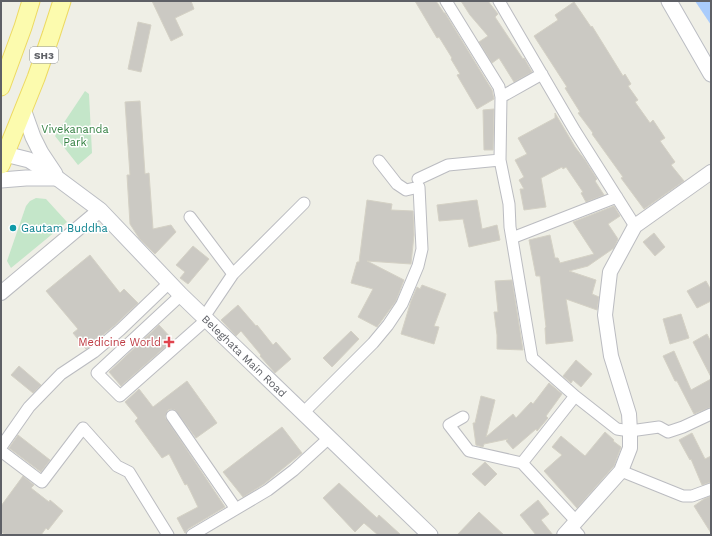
<svg xmlns="http://www.w3.org/2000/svg" width="712" height="536" viewBox="0 0 712 536" font-family="'Work Sans',sans-serif">
	<style>
		.green { fill: #c4e6c9 }
		.water { fill: #a9ccfc }
		.building { fill: #cbc9c3; stroke: #d4d1c5 }
		.lines { fill: none; stroke-linecap: round; stroke-linejoin: round }
		.minor-casing { stroke: #bbbcc1; stroke-width: 13 }
		.tertiary-casing { stroke: #bbbcc1; stroke-width: 16 }
		.secondary-casing { stroke: #bbbdc3; stroke-width: 17 }
		.primary-casing { stroke: #edda62; stroke-width: 19 }
		.minor { stroke: #fff; stroke-width: 11 }
		.tertiary { stroke: #fff; stroke-width: 14 }
		.secondary { stroke: #fff; stroke-width: 15 }
		.primary { stroke: #fcfbae; stroke-width: 17 }
		.culture-dot { fill: #0f9aa8; stroke: #fff; stroke-width: 1.5 }
		.health-dot { fill: #e0444e; stroke: #fff; stroke-width: 1.5 }
		.labels { text-anchor: middle; dominant-baseline: central; stroke-width: 3; stroke-linejoin: round; paint-order: stroke }
		.shield { fill: #fff; stroke: #8e9094; stroke-width: 1 }
		.shield-label { font-size: 10px; font-weight: bold; fill: #5e6066 }
		.park-label { font-size: 11px; fill: #388346; stroke: #fff }
		.culture-label { font-size: 11px; fill: #0d838f; stroke: #fff; text-anchor: start }
		.health-label { font-size: 11px; fill: #be3a42; stroke: #fff; text-anchor: end }
		.street-label { font-size: 11px; fill: #5e6066; stroke: #fff }
	</style>
	<rect width="100%" height="100%" fill="#efefe6"/>
	<path class="green" d="M85,91L89,94L92,153L78,165L55,136Z
		M36,198L46,199L67,222L11,268L7,261L26,206L30,201Z"/>
	<path class="water" d="M695,1H711V25Z"/>
	<path class="building" d="M152,1H191L194,9L175,18L183,35L171,41Z
		M415,1H436L444,13H445L492,90L494,99L477,109L457,75L460,74L451,59L452,58L439,37L437,38Z
		M461,1H488L498,14L495,17L523,59L524,58L532,72L514,82L499,58L492,63L479,42L488,36L470,15Z
		M574,2L591,27L592,26L623,76L625,74L631,84L628,86L638,100L635,102L650,123L653,120L665,138L660,141L675,162L671,165L684,181L644,209L621,178L623,177L592,134L593,133L578,113L580,112L565,88L567,87L534,36L558,20L555,15Z
		M138,22L151,25L141,72L128,69Z
		M140,101L145,174L149,173L153,229L171,225L176,232L155,254L139,238L130,224L127,175H130L125,102Z
		M494,109L493,150H484L483,110Z
		M555,113L575,147L585,160L597,179L595,181L604,195L586,202L581,193L583,192L566,167L563,169L562,167L541,178L546,207L524,210L520,189H524L519,180L524,177L515,160L527,154L518,138L555,118Z
		M367,200L392,204L391,210L413,211L414,235L411,264L367,261L404,280L396,301L377,327L358,317L373,289L351,283L357,262H359Z
		M477,200L482,229L497,225L500,240L469,247L463,219L439,221L437,205Z
		M614,206L620,216L608,224L618,239L614,248L588,266L569,271L596,280L592,294L599,297L597,310L566,299L573,341L546,344L545,328L546,327L540,276H536L529,240L550,235L555,258H558L560,263L594,254L573,222Z
		M654,233L665,247L655,256L643,242Z
		M193,246L209,259L188,284L180,278L185,272L176,265Z
		M90,255L120,293L124,289L138,303L115,325L86,349L73,333L78,329L46,291Z
		M512,280L523,350L497,349V335L494,312H498L495,281Z
		M706,281L711,290V301L697,308L687,291Z
		M422,285L446,294L434,326L439,327L434,344L401,334L411,301L417,287L420,289Z
		M238,305L256,326L257,325L273,345L276,342L291,359L275,373L260,356L261,355L241,331L236,336L221,320Z
		M681,314L689,338L670,344L663,319Z
		M159,325L173,340L121,386L109,372Z
		M351,331L359,339L332,367L323,358Z
		M707,334L711,342V377L693,342Z
		M674,351L691,390L711,379V407L694,414L677,381H675L663,356Z
		M576,360L592,374L581,387L573,380L571,383L563,376Z
		M19,366L41,385L33,393L11,375Z
		M187,381L217,423L196,438L175,410L171,409L168,410L165,417L225,507L188,529L185,533L177,518L198,507L187,484L185,485L169,454L162,458L135,421L138,418L125,402L139,389L153,407Z
		M549,383L562,394L546,416L548,418L537,431L536,429L513,449L506,441L508,439L484,444L483,447L476,445L473,423H475L481,396L495,400L486,437L513,414L516,418L531,402L533,404Z
		M282,427L302,453L264,484L243,497L223,472Z
		M605,432L614,440L613,441L621,447L614,466L577,508L544,471L562,455L552,447L561,436L585,456Z
		M692,433L705,459L711,456V482L702,485L691,459L690,460L679,440Z
		M18,435L50,460L41,472L9,448Z
		M485,462L497,474L485,486L472,474Z
		M23,476L34,485L31,488L49,502L50,500L63,511L48,530L46,528L41,535H6L1,532V506Z
		M339,483L377,518L379,515L401,535H378L364,523L355,532L323,498Z
		M711,496V533L694,506L704,499Z
		M538,500L549,514L541,520L553,535H536L520,515Z
		M479,512L504,535H457Z"/>
	<g class="lines">
		<g class="minor-casing">
			<path id="minor" d="M446,1L499,87L501,97L500,160L509,204L510,227L532,358L575,396L617,429L630,431L659,427L668,432L683,427L711,414
				M499,1L575,131L635,226
				M501,97L542,74
				M418,179L448,165L500,160
				M190,217L233,274L204,317
				M512,238L617,197
				M233,274L304,203
				M181,295L97,373L120,396L206,320
				M575,396L522,463L576,521
				M303,413L373,343L388,325L402,304L418,266L422,249L419,187L406,190L397,184L379,161
				M172,416L236,509
				M463,417L449,425L469,451L522,463
				M1,447L29,407L61,374L94,352L120,330L169,283
				M1,451L42,482L83,428L117,466L129,472L168,535
				M621,471L683,496H692L711,489
				M572,527L579,535
				M192,535L268,490L294,470L329,438"/>
		</g>
		<g class="tertiary-casing">
			<path id="tertiary" d="M1,293L100,210
				M564,535L621,471L630,448V431L629,414L611,356L605,315L610,272L635,226L711,172"/>
		</g>
		<g class="secondary-casing">
			<g id="secondary">
				<path d="M669,1L711,74"/>
				<path d="M23,109L33,137L41,153L55,174"/>
				<path id="s1" d="M1,153L29,160L57,178L100,210L181,295L430,535"/>
				<path d="M1,180L26,178H56"/>
			</g>
		</g>
		<g class="primary-casing">
			<path id="primary" d="M1,87L23,27L31,1
				M1,165L36,78L51,35L62,1"/>
		</g>
		<use href="#minor" class="minor"/>
		<use href="#tertiary" class="tertiary"/>
		<use href="#secondary" class="secondary"/>
		<use href="#primary" class="primary"/>
	</g>
	<circle class="culture-dot" cx="13" cy="228" r="4"/>
	<path class="health-dot" d="M167 336h4v4h4v4h-4v4h-4v-4h-4v-4h4z"/>
	<g class="labels">
		<rect class="shield" x="30" y="47" width="28" height="16" rx="3"/>
		<g class="shield-label">
			<text x="44" y="55">SH3</text>
		</g>
		<g class="park-label">
			<text x="75" y="129">Vivekananda<tspan x="75" dy="13">Park</tspan></text>
		</g>
		<g class="culture-label">
			<text x="21" y="228">Gautam Buddha</text>
		</g>
		<g class="health-label">
			<text x="161" y="342">Medicine World</text>
		</g>
		<g class="street-label">
			<text stroke="none"><textPath href="#s1" startOffset="321">Beleghata Main Road</textPath></text>
		</g>
	</g>
	<rect width="712" height="536" fill="none" stroke="#5e6066" stroke-width="4"/>
</svg>
